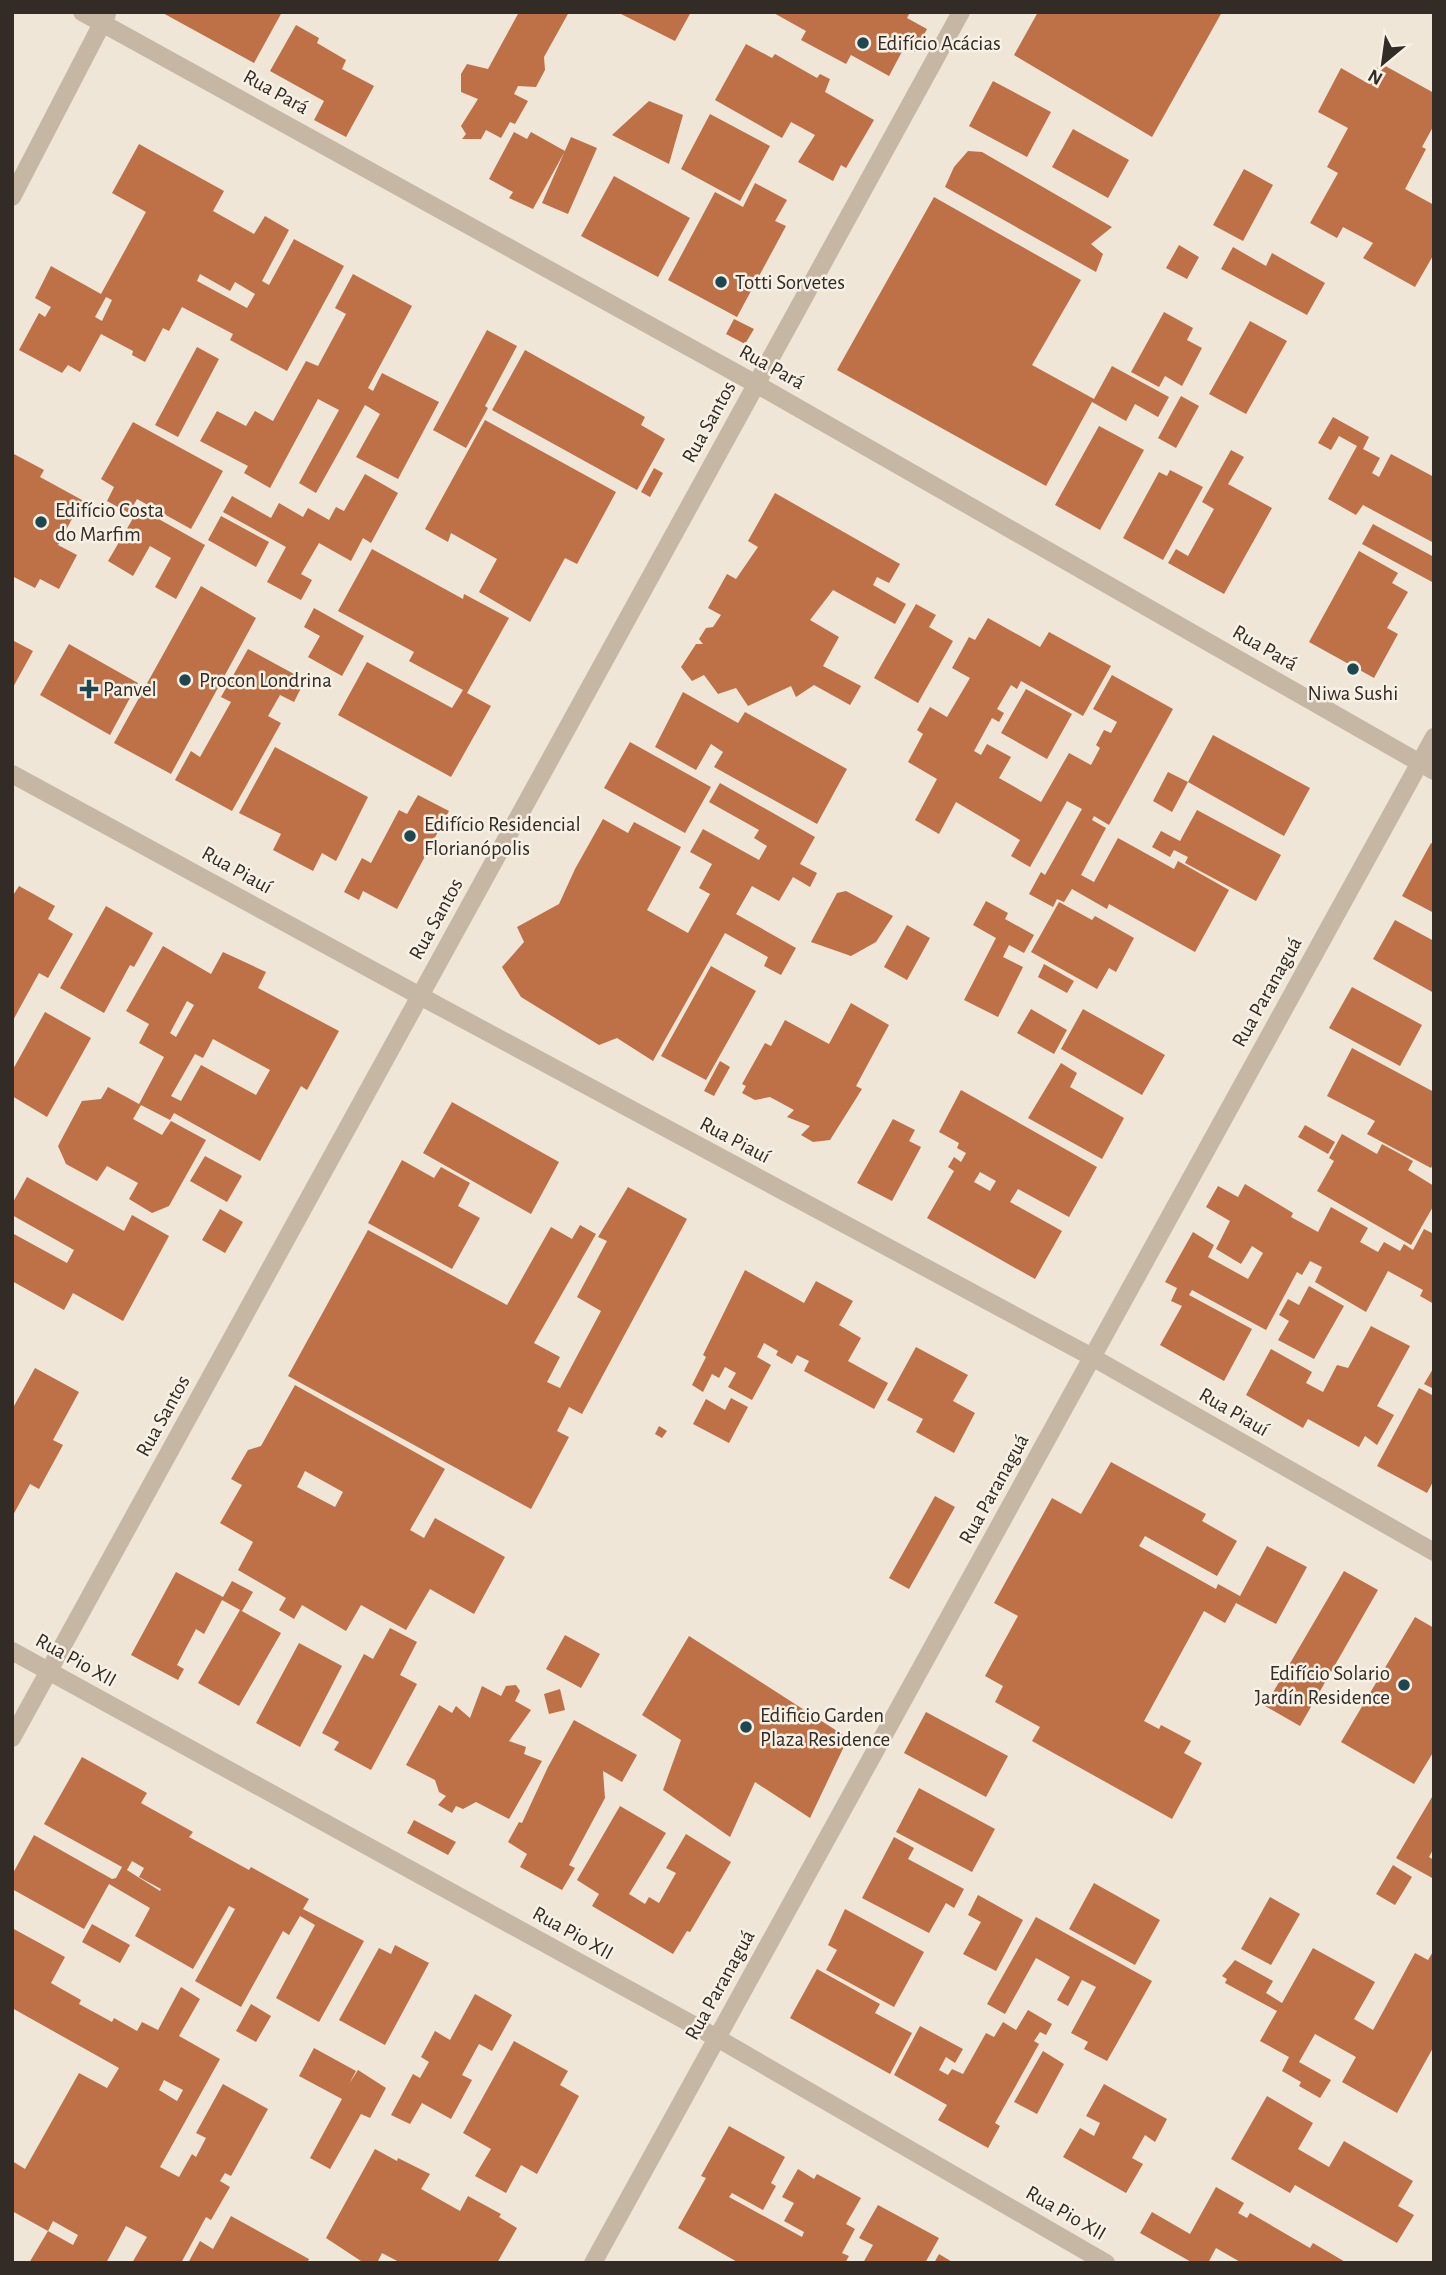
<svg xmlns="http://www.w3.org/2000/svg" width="1446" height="2275" viewBox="0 0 1446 2275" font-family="'Alegreya Sans',sans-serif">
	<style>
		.building { fill: #be7047; fill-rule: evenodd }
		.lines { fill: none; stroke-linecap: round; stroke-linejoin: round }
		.minor { stroke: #c6b7a5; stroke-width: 18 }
		.poi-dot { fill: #1e4851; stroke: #f7f0e4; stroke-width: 2.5 }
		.labels { text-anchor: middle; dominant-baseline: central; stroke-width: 5; stroke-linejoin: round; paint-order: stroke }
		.poi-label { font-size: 21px; fill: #322b26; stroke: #f7f0e4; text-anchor: start }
		.street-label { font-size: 21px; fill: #322b26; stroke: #f7f0e4 }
	</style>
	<rect width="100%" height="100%" fill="#efe6d8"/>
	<path class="building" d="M161,12H282L254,63Z
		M519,12H569L544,57L545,70L536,87L518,86L514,94L528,101L515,124L510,122L501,138L486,130L481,139H462L466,134L461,126L478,99L461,92V74L467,64L488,69Z
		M617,12H691L675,41Z
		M772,12H910L907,18L927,29L915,52L905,46L889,76L851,55L846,64L801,40L806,31Z
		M1038,12H1222L1152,137L1014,55Z
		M296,25L319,38L317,43L346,60L342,69L374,86L346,137L314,120L324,101L270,71Z
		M746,44L772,58L775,54L817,78L820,74L830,79L825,92L874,120L846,168L841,165L833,181L798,162L815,135L791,122L782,138L715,100Z
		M1380,63L1434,93V125L1422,147L1426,149L1405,189L1434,205V254L1415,287L1363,258L1373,243L1343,227L1337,238L1310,223L1338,173L1327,167L1348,128L1318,112L1341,68L1369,84Z
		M993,81L1051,112L1027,157L969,126Z
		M649,101L683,115L669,164L612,135Z
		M710,114L770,146L740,201L681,169Z
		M1073,129L1129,160L1108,198L1052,167Z
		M514,132L527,139L531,132L565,151L533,209L509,198L513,192L489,179Z
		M571,137L597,148L568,214L542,203Z
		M139,144L224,191L213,211L254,234L265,216L289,230L262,281L269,285L294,239L344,266L287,371L230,340L233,334L182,307L169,331L163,328L145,362L132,355L133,351L101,334L80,372L68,365L62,373L19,350L39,313L45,317L51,307L35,298L51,266L101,294L146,212L112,193ZM200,274L230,291L235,282L255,294L247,308L197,281ZM106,297L112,300L102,321L95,317Z
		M968,151L982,152L1112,227L1091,244L1103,254L1096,272L945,187L954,167Z
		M1244,169L1273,185L1243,241L1213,225Z
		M614,176L690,218L658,277L581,236Z
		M755,183L787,200L775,221L786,226L737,317L668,280L715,192L743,207Z
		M934,197L1081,280L1032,365L1094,399L1112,366L1169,397L1158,417L1135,404L1126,421L1092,402L1046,486L837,370Z
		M1179,245L1199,257L1187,279L1166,268Z
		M1233,247L1266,266L1272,253L1325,283L1307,315L1221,269Z
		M353,274L412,306L368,388L373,391L382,373L439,402L398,479L356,457L380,414L365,405L316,493L299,483L339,410L318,399L270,488L244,473L248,466L200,441L217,411L246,426L255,411L273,421L306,361L318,366L346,314L335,308Z
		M1164,312L1193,328L1187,340L1202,348L1182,386L1165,376L1159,387L1131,372Z
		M734,319L754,329L745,344L726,334Z
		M1250,321L1287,341L1246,414L1209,394Z
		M487,330L517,346L485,406L488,408L466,448L433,430Z
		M197,347L219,359L178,437L155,425Z
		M525,350L645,417L641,425L665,439L637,490L492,410Z
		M1181,396L1199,406L1176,448L1158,438Z
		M1333,417L1369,437L1363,449L1380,458L1372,473L1379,477L1391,454L1434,477V543L1363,505L1356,515L1328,499L1357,446L1339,436L1331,450L1318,443Z
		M485,420L616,492L577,564L565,558L530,622L479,592L497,559L451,533L448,542L425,529Z
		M133,422L223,471L191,529L137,499L129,513L107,501L114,487L101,479Z
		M1099,426L1144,450L1100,530L1055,505Z
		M1231,450L1244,457L1228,484L1272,508L1224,594L1168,563L1176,549L1188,556L1214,509L1202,502Z
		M12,453L44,470L40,477L82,500L58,545L77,555L59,589L40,579L35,588L12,576Z
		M654,468L663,473L650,497L641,492Z
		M1170,470L1203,487L1163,560L1123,538L1159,472L1167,476Z
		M365,474L398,493L371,543L363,538L351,561L319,543L301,574L312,580L301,600L267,582L286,547L223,512L232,496L271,518L279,503L303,517L308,508L329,520L336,507L344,511Z
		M775,493L900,564L889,583L877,577L873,585L906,604L895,624L833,590L810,620L839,637L823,666L861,686L850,705L814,685L796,697L791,686L748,706L736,688L718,694L704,675L692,681L681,667L696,644H703L699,639L706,628L713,627L721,615L708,608L727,574L736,579L758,547L748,541Z
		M139,508L205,545L176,599L155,587L171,558L150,546L133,576L108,561Z
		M221,516L269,542L256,567L208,540Z
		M1373,524L1434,557V583L1362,544Z
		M372,549L463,599L464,594L509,618L467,693L491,706L451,777L338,715L367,662L452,708L463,690L409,661L414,652L338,611Z
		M1359,551L1398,573L1392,583L1408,592L1387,628L1398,634L1374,678L1309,642Z
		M201,586L256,618L171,774L114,743Z
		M916,604L936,615L929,627L953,641L918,703L874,678Z
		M314,608L364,636L342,676L308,657L320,636L304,627Z
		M988,618L1040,647L1049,632L1111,666L1083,716L1021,681L1017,689L1011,685L997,709L1004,713L999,722L992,718L974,751L981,755L987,744L1011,757L999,778L1041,802L1069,753L1091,765L1100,748L1096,745L1104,730L1111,733L1117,722L1093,709L1112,675L1173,709L1109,825L1094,816L1092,820L1106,828L1081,875L1094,882L1118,838L1174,869L1178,861L1229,890L1195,952L1109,904L1107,909L1072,889L1064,902L1057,899L1053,907L1029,894L1041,872L1045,875L1082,809L1067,801L1030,867L1011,856L1020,840L956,802L939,834L915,820L937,779L908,762L923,734L917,730L930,707L947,717L970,678L952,668L969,637L975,640Z
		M12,640L33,651L12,689Z
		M69,644L138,683L110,735L40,695Z
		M248,649L305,680L294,702L280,695L268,716L281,723L232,811L175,780L191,751L200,757L231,702L221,697Z
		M1026,689L1072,714L1047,759L1001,733Z
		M683,692L738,723L745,712L847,769L817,824L714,767L723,752L711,744L696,770L655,747Z
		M1213,735L1310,788L1284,836L1188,782L1172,812L1153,801L1168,772L1188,782Z
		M630,742L711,787L685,833L604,788Z
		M275,747L368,797L336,861L322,853L313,871L273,850L281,834L239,813Z
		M720,783L815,837L800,864L817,873L810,887L793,877L779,901L752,886L736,914L796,948L781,975L764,966L768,957L725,933L653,1061L617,1038L599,1045L521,997L502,967L524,942L517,927L559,904L575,869L603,819L628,833L634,822L681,847L647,910L688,933L710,894L699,888L712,864L690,852L703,829L759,860L767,846L754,838L759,830L709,802Z
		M418,795L449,811L397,909L363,891L359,900L344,892L362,858L371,863L399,810L407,814Z
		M1197,810L1281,855L1256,901L1185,863L1188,857L1174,850L1170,857L1152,847L1161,831L1180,841Z
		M1431,843L1434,845V913L1402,896Z
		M19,886L55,906L48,919L73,934L48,978L39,973L12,1022V897Z
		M846,891L893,916L876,942L851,956L811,942L837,893Z
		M986,901L1008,913L1005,919L1034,935L1024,953L1009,945L1003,957L1023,967L998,1017L964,1000L996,938L973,925Z
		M1059,902L1092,920L1095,916L1134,938L1116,972L1109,968L1097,989L1031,952Z
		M106,906L153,933L134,967L130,965L104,1013L60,988Z
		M1395,920L1434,941V993L1373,959Z
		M907,925L930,938L907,980L884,967Z
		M163,946L211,974L223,952L266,972L258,988L339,1031L307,1090L301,1086L260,1161L174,1113L170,1120L139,1104L141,1105L133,1119L162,1135L171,1121L206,1140L169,1206L152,1213L129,1199L138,1183L107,1166L97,1181L66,1164L58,1146L82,1101L101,1099L108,1087L139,1104L164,1057L139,1043L149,1024L126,1011ZM187,1001L194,1005L176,1037L170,1033ZM213,1039L270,1070L256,1095L201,1065L181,1101L171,1096L195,1054L203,1058Z
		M1044,964L1074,981L1067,993L1038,977Z
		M711,966L756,991L706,1080L661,1056Z
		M1352,987L1422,1025L1400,1066L1329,1028Z
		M851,1003L889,1025L856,1086L862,1089L830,1140L813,1142L801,1135L810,1126L787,1117L794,1110L770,1097L755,1100L742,1093L746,1086L742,1084L765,1043L771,1046L785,1020L829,1044Z
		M1031,1009L1067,1030L1054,1054L1017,1033Z
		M1083,1009L1165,1055L1142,1095L1061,1049Z
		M45,1012L91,1038L47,1117L12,1096V1071Z
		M1352,1048L1434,1092V1163L1431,1168L1367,1134L1375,1121L1327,1096Z
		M720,1061L730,1067L714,1096L704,1091Z
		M1061,1063L1077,1073L1070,1087L1124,1118L1102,1159L1028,1118Z
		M961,1090L1097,1167L1069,1217L1018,1189L1010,1202L1062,1231L1035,1279L927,1218L954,1171L948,1167L954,1157L961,1162L966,1153L957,1148L959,1143L939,1132ZM980,1172L996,1181L990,1191L974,1182Z
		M452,1102L559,1162L531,1214L423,1153Z
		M893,1119L915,1130L909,1141L921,1147L892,1201L857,1183Z
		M1305,1125L1335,1142L1328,1154L1298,1137Z
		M1342,1134L1377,1154L1382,1144L1413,1161L1408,1170L1434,1186V1205L1411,1245L1317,1191L1334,1161L1329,1158Z
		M205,1156L242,1176L227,1202L190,1181Z
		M402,1160L434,1178L441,1167L470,1183L458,1206L480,1218L452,1269L368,1223Z
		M27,1177L124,1231L132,1215L169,1236L123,1321L73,1293L64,1310L12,1281V1233L67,1263L74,1250L12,1215V1204Z
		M1245,1184L1293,1213L1291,1217L1318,1232L1331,1207L1368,1228L1360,1242L1378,1252L1384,1242L1400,1251L1404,1244L1413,1250L1424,1229L1434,1234V1304L1420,1296L1423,1290L1388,1271L1366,1312L1315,1282L1322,1267L1310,1261L1302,1275L1297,1272L1266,1330L1192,1290L1189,1295L1252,1329L1224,1381L1160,1345L1182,1306L1171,1301L1177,1288L1165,1282L1193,1232L1214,1245L1208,1257L1248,1279L1263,1253L1252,1246L1241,1264L1216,1249L1230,1221L1206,1207L1218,1186L1238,1197Z
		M628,1187L687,1219L582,1414L569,1407L557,1431L569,1437L531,1509L288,1376L368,1230L507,1305L551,1227L572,1239L580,1225L596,1234L534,1343L560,1357L547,1382L560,1388L601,1311L577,1297L607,1241L598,1237Z
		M220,1209L243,1222L225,1253L202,1240Z
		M745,1270L804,1303L816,1281L853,1301L839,1325L861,1338L848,1361L888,1383L874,1409L804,1371L809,1361L797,1355L792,1364L776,1355L778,1351L764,1343L757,1357L771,1365L752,1400L728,1387L736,1373L725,1367L719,1378L712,1374L703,1392L692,1385L706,1357L703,1355Z
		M1309,1286L1344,1306L1314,1359L1278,1340L1289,1321L1279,1315L1288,1299L1299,1305Z
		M1371,1326L1410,1346L1377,1406L1394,1415L1377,1445L1365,1436L1359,1447L1308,1419L1303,1428L1246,1395L1271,1349L1312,1372L1306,1383L1323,1392L1337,1365L1348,1368Z
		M916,1347L968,1375L953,1401L975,1413L954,1453L916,1432L923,1419L887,1400Z
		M1434,1367V1389L1424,1384Z
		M35,1368L79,1392L53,1440L63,1445L39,1489L30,1484L12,1517V1405L14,1406Z
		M295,1385L445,1469L410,1530L424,1538L435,1518L505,1557L474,1614L430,1589L406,1630L361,1605L346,1631L302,1605L294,1619L279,1610L286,1598L238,1570L253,1542L220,1523L242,1485L231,1479L248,1450L261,1446ZM305,1471L343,1492L335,1507L297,1487Z
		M1419,1388L1434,1396V1480L1427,1493L1377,1466Z
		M731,1398L748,1407L729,1443L693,1424L706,1399L725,1410Z
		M659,1426L667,1431L662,1438L655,1434Z
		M1111,1462L1206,1514L1202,1521L1237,1541L1217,1576L1145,1536L1139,1546L1216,1589L1218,1584L1240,1596L1267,1546L1307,1567L1276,1624L1236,1603L1225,1623L1204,1611L1144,1721L1159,1729L1161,1725L1191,1741L1184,1753L1202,1763L1172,1819L1032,1741L1040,1727L995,1702L1003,1686L985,1676L1018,1616L994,1603L1052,1498L1081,1514Z
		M935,1496L955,1507L909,1589L889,1578Z
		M1344,1571L1378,1590L1300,1726L1265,1706Z
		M176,1572L223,1597L232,1581L253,1592L242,1611L222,1600L204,1634L196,1629L177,1665L184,1669L178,1680L131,1655Z
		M240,1610L281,1633L239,1706L198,1683Z
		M1415,1617L1434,1628V1751L1414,1784L1341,1742Z
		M390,1628L417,1642L400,1675L417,1684L371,1770L334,1750L339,1742L322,1733L364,1654L373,1659Z
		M565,1635L600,1654L581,1688L546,1669Z
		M689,1636L848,1738L810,1818L755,1782L730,1837L663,1790L681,1740L642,1715Z
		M299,1643L342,1666L300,1747L256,1723Z
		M516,1685L520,1691L515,1701L531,1710L509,1741L526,1747L524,1754L542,1761L509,1819L476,1802L463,1809L456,1806L452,1813L438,1805L446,1796L439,1792L435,1780L406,1765L439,1705L452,1713L456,1706L470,1718L482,1686L501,1696L506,1686Z
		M560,1689L565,1710L549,1714L544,1694Z
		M926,1712L1008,1756L986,1797L904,1753Z
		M574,1720L637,1755L622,1782L603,1771L605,1798L569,1865L575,1868L562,1890L520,1867L527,1854L508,1842L519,1822L522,1823L548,1767Z
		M82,1757L147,1793L141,1803L193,1832L189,1837L249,1870L251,1867L309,1899L303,1909L364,1941L319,2022L276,1998L315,1925L300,1916L289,1935L283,1931L241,2007L195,1981L235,1909L229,1906L193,1969L135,1936L150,1908L109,1884L84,1929L12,1889V1875L34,1835L112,1879L116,1878L122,1867L44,1824ZM132,1861L144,1868L139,1877L161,1889L160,1891L127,1870Z
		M919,1788L995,1829L972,1872L896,1832Z
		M1432,1797L1434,1798V1848L1429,1857L1434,1860V1879L1396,1858Z
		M620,1806L666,1833L629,1894L645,1904L649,1897L659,1903L676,1873L666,1868L686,1834L731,1862L690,1932L687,1931L673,1954L592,1906L599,1894L577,1880Z
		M414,1820L456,1842L448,1855L407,1833Z
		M894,1837L914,1848L908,1859L964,1889L954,1908L946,1903L929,1933L862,1898Z
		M1393,1865L1412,1877L1395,1905L1376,1894Z
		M1094,1883L1160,1920L1135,1965L1069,1929Z
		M978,1895L1023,1920L996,1971L963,1954L981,1922L968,1915Z
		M1270,1897L1300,1914L1271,1965L1241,1949Z
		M845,1909L924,1952L894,2007L826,1970L837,1950L828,1945Z
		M1036,1917L1152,1981L1107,2061L1084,2049L1088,2042L1071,2033L1096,1987L1082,1980L1068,2006L1057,2000L1070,1977L1036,1958L1005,2014L987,2004Z
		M92,1924L130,1945L120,1963L82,1942Z
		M12,1928L65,1957L51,1983L81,2000L79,2004L112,2022L114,2018L137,2031L142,2022L158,2030L181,1987L200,1999L179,2036L220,2059L160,2167L179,2177L192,2154L196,2157L206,2138L196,2133L223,2084L268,2109L231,2176L225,2173L220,2181L230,2187L211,2220L206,2217L181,2263H132L147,2237L126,2226L106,2263H29L48,2231L73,2245L78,2235L53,2221L48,2231L12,2211V2161L25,2169L79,2073L107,2088L119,2068L12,2008ZM164,2080L183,2090L177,2101L159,2090Z
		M395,1945L429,1963L385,2045L339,2020L379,1948L391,1954Z
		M1313,1948L1375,1982L1354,2019L1373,2030L1415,1953L1428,1960L1434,1950V2046L1397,2113L1342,2082L1356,2057L1315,2034L1299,2062L1331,2080L1320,2098L1299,2086L1301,2082L1282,2071L1289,2057L1260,2041L1277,2011L1225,1983L1227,1979L1222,1976L1235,1960L1273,1981L1266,1993L1282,2003Z
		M817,1969L880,2004L875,2013L912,2033L890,2074L790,2018Z
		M475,1994L512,2015L492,2051L479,2044L462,2075L472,2080L451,2119L422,2103L410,2124L391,2115L413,2074L420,2078L429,2062L421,2057L435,2031L450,2040Z
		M251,2004L271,2016L256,2042L236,2031Z
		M1028,2010L1052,2024L1046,2035L1040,2032L1034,2041L1039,2044L995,2123L1000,2126L988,2148L938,2120L947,2105L894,2075L920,2026L963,2049L955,2063L946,2057L939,2070L948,2075L952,2069L963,2074L986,2033L994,2037L1003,2022L1016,2030Z
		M514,2041L568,2071L560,2085L579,2096L537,2174L521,2165L506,2193L475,2176L491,2149L463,2133Z
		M314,2048L356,2071L349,2084L358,2070L386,2088L370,2118L361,2114L330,2169L310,2158L342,2099L299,2076Z
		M1043,2051L1064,2064L1037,2114L1014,2102Z
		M1104,2084L1167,2119L1155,2142L1145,2135L1132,2158L1143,2164L1126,2193L1063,2157L1080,2128L1094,2136L1100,2123L1086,2116Z
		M1267,2096L1313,2123L1298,2149L1329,2167L1344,2141L1413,2181L1398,2206L1414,2215L1397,2243L1295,2185L1290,2193L1231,2159Z
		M729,2126L785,2157L771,2183L776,2186L763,2210L732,2193L729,2197L802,2237L804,2232L784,2221L794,2203L782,2197L798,2169L814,2179L817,2174L861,2198L846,2224L855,2229L842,2253L849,2256L845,2263H739L678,2228L706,2178L701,2176Z
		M375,2149L397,2161L398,2158L430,2174L421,2189L460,2211L468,2196L501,2214L499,2217L517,2228L497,2263H401L382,2253L377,2263H364L326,2238Z
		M1216,2187L1244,2203L1238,2213L1247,2218L1250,2213L1310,2248L1313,2243L1347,2263H1242L1216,2248L1208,2263H1193L1140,2233L1152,2212L1190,2234Z
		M878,2205L939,2238L925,2263H863L873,2245L859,2238Z
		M231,2216L309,2259L307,2263H188L200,2241L213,2249Z
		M939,2254L954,2263H934Z"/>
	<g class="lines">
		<path class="minor" d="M82,12L756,384L1434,771
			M12,197L107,14
			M12,774L420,996L1092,1357L1434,1552
			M12,1651L717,2038L1106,2263
			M12,1738L961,12
			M593,2263L1434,737"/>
	</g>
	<g class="poi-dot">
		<circle cx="863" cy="43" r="7"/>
		<circle cx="721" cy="282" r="7"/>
		<circle cx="41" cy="522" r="7"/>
		<circle cx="1353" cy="669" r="7"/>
		<circle cx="185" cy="680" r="7"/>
		<path d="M85.5 678.5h7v7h7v7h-7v7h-7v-7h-7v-7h7z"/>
		<circle cx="410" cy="836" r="7"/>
		<circle cx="1404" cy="1685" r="7"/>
		<circle cx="746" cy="1727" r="7"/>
	</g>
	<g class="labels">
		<g class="poi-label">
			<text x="877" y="43">Edifício Acácias</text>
			<text x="735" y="282">Totti Sorvetes</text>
			<text x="55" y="510">Edifício Costa<tspan x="55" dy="24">do Marfim</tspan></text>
			<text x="199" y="680">Procon Londrina</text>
			<text x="103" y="689">Panvel</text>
			<text x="1353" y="693" text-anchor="middle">Niwa Sushi</text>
			<text x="424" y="824">Edifício Residencial<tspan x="424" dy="24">Florianópolis</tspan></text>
			<text x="1390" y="1673" text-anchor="end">Edifício Solario<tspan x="1390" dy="24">Jardín Residence</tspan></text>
			<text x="760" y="1715">Edificio Garden<tspan x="760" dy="24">Plaza Residence</tspan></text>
		</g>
		<g class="street-label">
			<text transform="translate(276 92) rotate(29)">Rua Pará</text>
			<text transform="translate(772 367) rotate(29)">Rua Pará</text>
			<text transform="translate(709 422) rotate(-61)">Rua Santos</text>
			<text transform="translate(1265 648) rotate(30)">Rua Pará</text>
			<text transform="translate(237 870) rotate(29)">Rua Piauí</text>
			<text transform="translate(436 919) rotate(-61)">Rua Santos</text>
			<text transform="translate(1267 992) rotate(-61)">Rua Paranaguá</text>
			<text transform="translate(735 1140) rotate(28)">Rua Piauí</text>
			<text transform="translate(1234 1412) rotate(30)">Rua Piauí</text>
			<text transform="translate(163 1416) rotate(-61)">Rua Santos</text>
			<text transform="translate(994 1489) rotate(-61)">Rua Paranaguá</text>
			<text transform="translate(76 1660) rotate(29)">Rua Pio XII</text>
			<text transform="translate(573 1933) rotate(29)">Rua Pio XII</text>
			<text transform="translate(720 1985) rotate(-61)">Rua Paranaguá</text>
			<text transform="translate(1066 2213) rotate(30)">Rua Pio XII</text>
		</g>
	</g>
	<rect width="1446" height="2275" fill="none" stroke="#322b26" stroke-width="28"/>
	<g transform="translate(1383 63) rotate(209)" stroke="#f7f0e4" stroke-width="5" paint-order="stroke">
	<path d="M0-5L12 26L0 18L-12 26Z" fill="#322b26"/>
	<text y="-10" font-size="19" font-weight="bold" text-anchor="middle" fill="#322b26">N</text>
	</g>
</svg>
